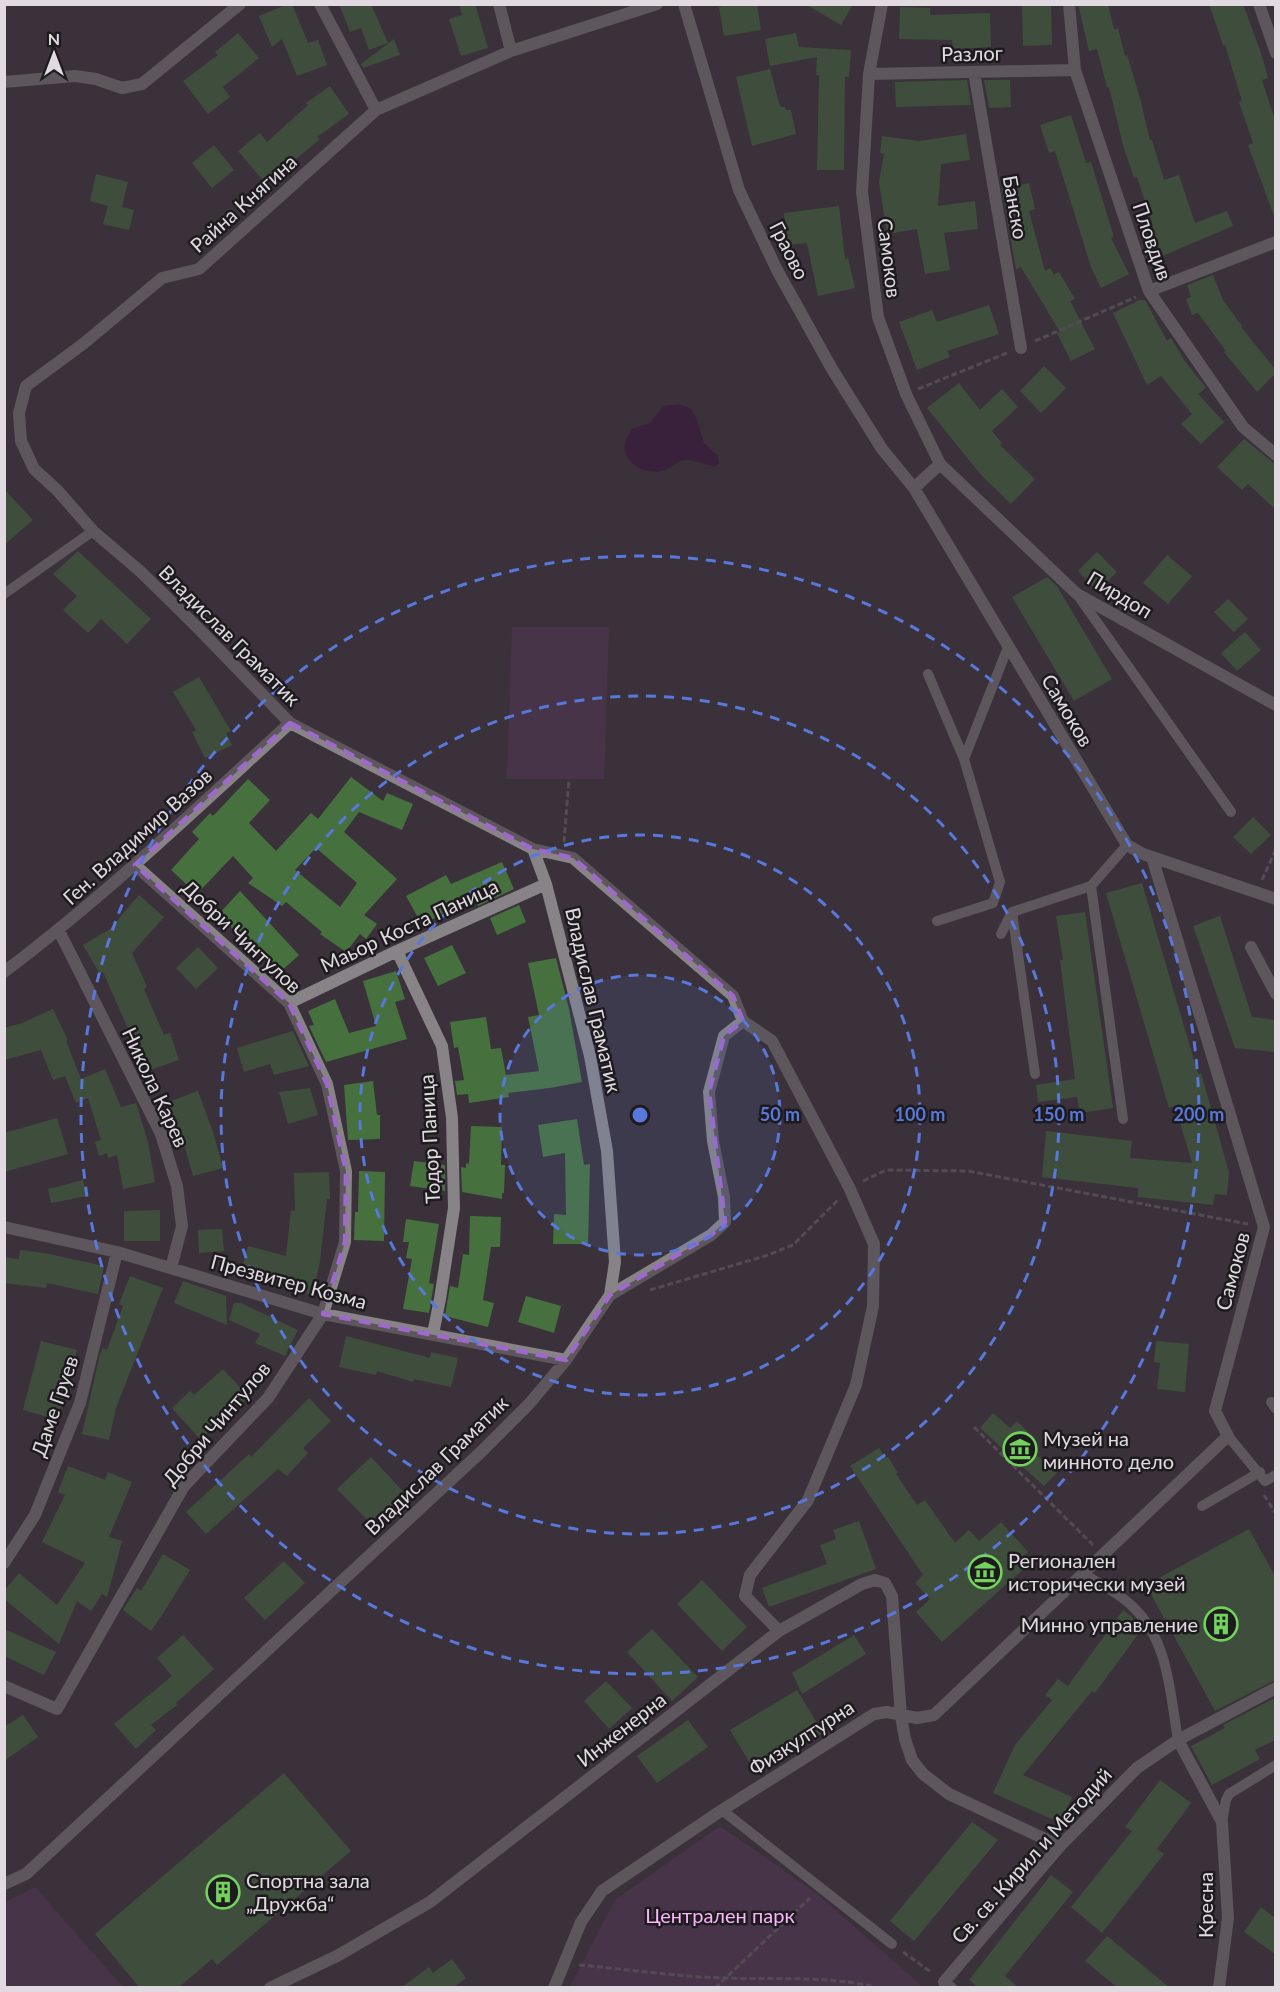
<svg xmlns="http://www.w3.org/2000/svg" width="1280" height="1992" viewBox="0 0 1280 1992" font-family="Lato,sans-serif">
	<style>
		.green { fill: #5a385c }
		.water { fill: #390f3c }
		.building { fill: #46713e; fill-rule: evenodd }
		.lines { fill: none; stroke-linecap: round; stroke-linejoin: round }
		.path { stroke: #726a72; stroke-width: 3; stroke-dasharray: 6 3; stroke-linecap: butt }
		.service { stroke: #878387; stroke-width: 10 }
		.minor { stroke: #878387; stroke-width: 12 }
		.marked { fill: none; stroke: #9f69cb; stroke-width: 4.5; stroke-dasharray: 12 8; stroke-linejoin: round }
		.ring { fill: none; stroke: #5878db; stroke-width: 3; stroke-dasharray: 10 8 }
		.labels { text-anchor: middle; dominant-baseline: central; stroke-width: 5; stroke-linejoin: round; paint-order: stroke }
		.street-label { font-size: 20px; fill: #e1dbe1; stroke: #1e1b1f }
		.poi-label { font-size: 20px; fill: #e1dbe1; stroke: #1e1b1f; text-anchor: start }
		.park-label { font-size: 20px; fill: #fab5fd; stroke: #1e1b1f }
		.centre { fill: #5878db; stroke: #1e1b1f; stroke-width: 3 }
		.ring-label { font-size: 18px; text-anchor: middle; font-weight: bold; fill: #5878db; stroke: #1e1b1f; stroke-width: 5; stroke-linejoin: round; paint-order: stroke }
	</style>
	<rect width="100%" height="100%" fill="#3a313a"/>
	<path class="green" d="M512,627H609L604,779H507Z
		M720,1826L816,1893L923,1987H570L615,1900Z
		M35,1887L123,1987H5V1902Z"/>
	<path class="water" d="M679,404L691,409L697,420L704,443L718,456L719,464L714,467C705,464 695,460 686,460C676,461 673,467 665,470C647,477 621,463 625,442C626,438 630,433 632,429L650,423L663,406Z"/>
	<path class="building" d="M288,4H292L308,43L318,40L327,65L297,76L282,39L272,47L259,16Z
		M339,4H371L388,43L369,50L361,28L350,32Z
		M459,4H475L488,48L461,56L449,19L462,15Z
		M732,4H757L761,30L724,36L719,7Z
		M805,4H853L841,25Z
		M1051,4L1052,45L1023,46L1022,5Z
		M1078,4H1108L1114,30L1118,28L1125,56L1127,55L1140,98L1150,140H1152L1164,180L1179,175L1195,223L1227,211L1233,226L1160,257L1148,229L1153,227L1137,177L1134,178L1123,145L1109,87H1107L1097,49L1089,51Z
		M1209,4H1243L1261,53L1268,78L1262,80L1275,120V216H1274L1248,145L1253,143L1239,102L1242,101L1225,45H1223Z
		M900,7L930,8V15L990,13L991,47L953,49L952,40L899,39Z
		M238,33L259,58L223,87L230,97L208,114L183,81L218,55L215,52Z
		M796,33L799,47L851,50L849,77H845L844,170H817L819,75H816L817,57L770,66L765,39Z
		M394,39L400,55L363,68L361,64Z
		M770,69L779,103L781,107H785L786,110H791L796,134L752,146L736,77Z
		M967,80L971,105L896,107L895,82Z
		M984,80H1010L1011,107L989,108Z
		M330,86L349,114L317,137L320,139L266,184L238,151L260,133L267,142L308,105L306,103Z
		M1071,115L1086,163L1091,162L1114,237L1111,238L1129,274L1101,288L1091,267L1055,151L1049,153L1040,125Z
		M966,134L970,160L941,164L938,206L975,201L978,229L944,233L950,270L925,274L917,229L887,234L879,182L884,154L880,153L882,136L919,141Z
		M214,145L234,170L212,188L192,163Z
		M96,174L128,182L122,207L134,210L129,230L103,224L108,206L90,201Z
		M1029,183L1035,209L1029,211L1045,271L1050,268L1054,275L1059,272L1075,299L1070,301L1095,349L1071,361L1057,333L1060,332L1021,267L1016,269L1002,189Z
		M839,206L845,259L848,258L855,288L818,296L807,243L788,245L784,213Z
		M1213,275L1223,300L1242,326L1241,327L1275,369V374L1257,392L1224,352L1226,351L1198,313L1192,315L1186,299L1191,297L1187,285Z
		M1140,300H1145L1167,341L1171,338L1184,360L1206,388L1198,394L1224,422L1201,444L1181,424L1192,414L1161,376L1147,385L1113,313Z
		M989,305L999,334L947,351L950,357L917,370L899,322L932,310L937,322Z
		M1044,366L1066,388L1041,413L1020,391Z
		M959,383L980,410L1002,389L1018,407L992,431L1002,443L1000,445L1035,479L1011,504L981,475L927,408Z
		M1244,439L1275,464V509L1248,484L1242,490L1217,467Z
		M4,489L33,520L4,545Z
		M78,551L151,619L127,644L101,619L88,633L63,610L77,596L53,574Z
		M1097,552L1117,572L1097,591L1078,571Z
		M1167,555L1192,576L1168,604L1143,583Z
		M1047,577L1057,586L1112,679L1074,701L1012,597Z
		M1228,599L1248,619L1234,632L1214,612Z
		M1245,632L1261,650L1237,671L1221,653Z
		M199,677L231,731L226,733L232,745L205,758L192,732L196,730L173,692Z
		M351,777L383,801L387,793L413,804L402,830L359,812L344,832L397,879L364,915L377,924L366,939L360,934L346,952L320,934L322,932L286,902L282,906L248,883L253,878L233,856L197,894L171,870L199,839L192,832L210,813L213,816L248,779L270,800L249,823L276,851L311,813L318,819ZM316,848L357,883L340,907L295,870Z
		M1253,817L1271,835L1251,854L1233,837Z
		M502,862L514,889L478,906L474,897L422,925L406,896L446,875L451,884Z
		M1142,883L1198,1074L1201,1073L1229,1172L1227,1195L1215,1194L1213,1205L1138,1197V1188L1042,1177L1046,1131L1132,1141L1130,1158L1192,1163L1175,1106L1169,1108L1106,893Z
		M240,891L299,955L278,974L249,942L248,943L218,915Z
		M139,895L164,917L132,953L147,987L144,989L164,1035L170,1033L179,1060L147,1071L134,1031L130,1033L103,972L100,974L83,945L110,929Z
		M519,905L526,922L497,935L490,918Z
		M1085,912L1113,1108L1080,1113L1077,1097L1038,1102L1036,1085L1075,1079L1060,960H1063L1056,916Z
		M1220,916L1252,1017L1275,1020V1052L1235,1048L1193,926Z
		M452,945L466,973L438,986L424,958Z
		M198,947L218,968L196,989L176,968Z
		M556,958L569,1009L582,1082L550,1088L508,1093L509,1097L469,1103L468,1094L457,1095L455,1081L464,1080L458,1047L454,1048L450,1022L486,1017L491,1049L501,1048L506,1075L539,1071L528,1017L539,1015L528,963Z
		M396,971L405,999L395,1002L407,1039L326,1062L309,1026L314,1025L308,1011L335,999L349,1033L376,1026L363,981Z
		M53,1009L68,1040L66,1041L81,1079L105,1069L121,1107L136,1103L148,1142L155,1182L123,1189L117,1155L108,1158L107,1153L99,1156L95,1142L101,1140L88,1098L76,1103L65,1076L53,1080L41,1050L4,1060V1028L22,1023Z
		M293,1031L309,1066L274,1075L270,1064L244,1072L237,1048Z
		M373,1081L377,1115H380V1139L348,1140L344,1085Z
		M310,1088L318,1115L288,1124L279,1092Z
		M198,1091L213,1132L223,1168L193,1176L179,1127L176,1128L166,1103Z
		M57,1118L68,1154L4,1172V1133Z
		M577,1119L584,1165L590,1164L588,1244H553L554,1214L566,1215L565,1153L543,1157L538,1125Z
		M471,1126L502,1127L501,1165H505L504,1193H502V1199L462,1192L461,1167L466,1168V1163L469,1164Z
		M414,1161L445,1165V1191L410,1186Z
		M359,1171L385,1172L384,1241L354,1240L355,1212H358Z
		M329,1172L330,1199H327L320,1261L313,1295L240,1276L248,1246L286,1256L291,1210L295,1211L294,1173Z
		M83,1180L87,1196L51,1203L48,1189Z
		M160,1210V1241H124V1211Z
		M470,1216L501,1217L500,1247H491L483,1300L494,1303L488,1327L445,1316L450,1286L458,1288L463,1254L469,1255Z
		M406,1219L439,1224L429,1283L434,1284L429,1313L403,1309L412,1259L406,1258L409,1242H403Z
		M222,1229L224,1251L199,1253L198,1230Z
		M20,1250L44,1253L104,1266L98,1294L47,1283L46,1288L4,1283V1257L19,1259Z
		M130,1276L163,1288L116,1408L109,1440L82,1434L100,1354L103,1348L107,1350L123,1306L119,1304Z
		M183,1281L226,1296L227,1325L174,1303Z
		M526,1296L561,1306L554,1333L518,1322Z
		M234,1303H241L298,1330L285,1356L255,1343L260,1334L229,1320Z
		M346,1336L430,1358L431,1352L458,1358L451,1387L414,1379L413,1382L377,1371L376,1375L339,1367Z
		M41,1341L77,1350L58,1420L23,1410Z
		M1156,1341L1189,1344L1185,1392L1157,1389L1160,1363L1154,1362Z
		M223,1369L249,1397L200,1439L172,1408L190,1391L194,1395Z
		M309,1398L331,1421L303,1448L308,1453L287,1476L278,1469L206,1534L186,1512L249,1454L251,1457Z
		M993,1413L1010,1428L1017,1421L1029,1433L1021,1441L1057,1473L1044,1486L980,1428Z
		M879,1448L886,1458L888,1457L898,1473L896,1474L917,1505L925,1500L955,1543L969,1530L979,1541L1001,1522L1028,1552L1022,1557L1029,1564L942,1642L916,1612L930,1599L915,1583L923,1575L850,1466Z
		M371,1457L410,1499L377,1530L337,1489Z
		M68,1466L105,1480L108,1472L132,1482L109,1537L122,1541L107,1597L102,1594L91,1611L77,1601L59,1644L4,1599V1591L19,1573L57,1605L85,1563L42,1542L65,1495L58,1492Z
		M859,1521L876,1569L769,1607L762,1588L827,1564L820,1545L836,1539L833,1530Z
		M1249,1529L1275,1576V1680L1215,1711L1146,1585Z
		M163,1554L190,1570L162,1615L151,1631L123,1610L137,1588L141,1591Z
		M284,1561L305,1583L265,1620L244,1598Z
		M702,1580L747,1627L722,1651L677,1604Z
		M1123,1610L1131,1616L1142,1629L1095,1693L1092,1691L1023,1775L1072,1797L1061,1823L993,1793L1015,1745L1052,1700L1045,1695L1058,1679L1068,1686Z
		M4,1629L56,1652L44,1675L4,1656Z
		M652,1629L698,1677L672,1701L627,1652Z
		M183,1635L214,1669L176,1703L177,1705L151,1725L156,1730L136,1749L114,1724L172,1676L157,1658Z
		M854,1635L866,1654L802,1694L792,1673Z
		M606,1681L632,1708L609,1729L584,1701Z
		M797,1690L823,1733L756,1773L730,1730Z
		M1275,1698V1740L1255,1750L1260,1759L1212,1785L1191,1746L1225,1728L1223,1725Z
		M23,1715L38,1737L4,1761V1727Z
		M688,1720L708,1747L657,1783L637,1756Z
		M284,1773L351,1851L217,1965L212,1959L178,1988H140L95,1934Z
		M1160,1780L1191,1803L1157,1849L1164,1854L1102,1933L1071,1907L1132,1831L1125,1827Z
		M972,1822L998,1840L914,1941L890,1921Z
		M1051,1875L1073,1892L1005,1976L1019,1988H979L969,1980Z
		M1261,1907L1275,1918V1954L1244,1932Z
		M1107,1936L1170,1988H1118L1085,1961Z
		M452,1959L466,1978L453,1988H401L429,1967L433,1973Z"/>
	<g class="lines">
		<path class="path" d="M1035,341L1136,297
			M918,389L1007,353
			M564,842L569,779
			M1262,880L1276,849
			M863,1181L886,1170L968,1171L1248,1224
			M650,1290L765,1256L793,1245L839,1199
			M974,1427L1093,1545
			M1264,1495L1276,1514
			M903,1952L932,1973
			M579,1965C628,1969 677,1977 726,1978C777,1980 829,1975 879,1988
			M715,1988L810,1898"/>
		<path class="service" d="M4,594L93,531
			M1077,594L1231,812
			M928,674L964,759L1000,882L993,903L937,921
			M964,759L1008,647
			M1091,886L1123,1119
			M1012,912L1035,1074
			M1001,934L1012,912L1091,886L1127,845
			M1271,1402L1276,1409
			M1228,1436L1265,1481L1276,1475
			M1202,1506L1260,1472
			M1083,1573C1099,1584 1120,1593 1133,1607C1169,1641 1170,1694 1178,1740
			M722,1810L892,1944
			M1222,1822L1226,1800L1229,1794L1276,1765"/>
		<path class="minor" d="M320,4L376,110
			M499,4L511,51
			M684,4L739,190L777,270L832,369L882,449L914,488L1127,845L1143,854L1276,899
			M882,4L869,74L862,192L878,317L906,394L940,464L1077,594L1276,705
			M1069,4L1075,70L1149,291L1243,427L1276,455
			M1259,4L1276,53
			M974,72L1021,348
			M869,74L1075,70
			M4,82L75,76L96,79L122,88L142,84L240,4
			M1149,291L1276,242
			M914,488L940,464
			M533,849L573,858L733,996L743,1021L772,1041L849,1187L874,1244L873,1306L856,1385L808,1500L750,1575L745,1596L779,1631
			M59,931L161,1134L177,1186L182,1226L171,1268
			M1251,947L1276,994
			M397,951L442,1046L452,1118L454,1208L440,1299L433,1334
			M4,972C105,896 197,808 290,723
			M289,1003L397,951L546,884
			M4,1227L117,1252L323,1314L566,1360
			M610,1295L711,1235L725,1222L724,1197L713,1141L709,1092L724,1036L743,1021
			M4,1563L35,1515L80,1403L117,1252
			M4,1686L57,1709L184,1486L268,1398L323,1314L345,1242L346,1171L327,1084L289,1003L135,865
			M1178,1740L1222,1822L1228,1918L1219,1988
			M4,1884L26,1874L481,1452L529,1404L566,1360L610,1295L615,1262L607,1151L590,1056L546,884L533,849L290,723L198,628L141,572L93,531L57,490L34,469L21,441L19,413L26,386L83,344L162,278L199,269L376,110L511,51L657,4
			M270,1988L337,1956L430,1902L779,1631L862,1584L875,1580L885,1583L892,1596L901,1716L905,1739L912,1760L923,1774L949,1794L1060,1846
			M554,1988L581,1922L602,1891L722,1810L874,1714L887,1712L917,1718L934,1715L1228,1436L1215,1411L1264,1227L1152,857
			M951,1988L944,1982L1060,1846L1137,1768L1178,1740L1276,1688"/>
	</g>
	<path d="M0 0H1280V1992H0ZM290,723L533,849L573,858L733,996L743,1021L724,1036L709,1092L725,1222L711,1235L610,1295L566,1360L323,1314L345,1242L346,1171L327,1084L289,1003L135,865Z" fill="#3a313a" fill-opacity=".55" fill-rule="evenodd"/>
	<path class="marked" d="M290,723L533,849L573,858L733,996L743,1021L724,1036L709,1092L725,1222L711,1235L610,1295L566,1360L323,1314L345,1242L346,1171L327,1084L289,1003L135,865Z"/>
	<circle cx="640" cy="1115" r="140" fill="#5878db" fill-opacity=".12"/>
	<g class="ring">
		<circle cx="640" cy="1115" r="140"/>
		<circle cx="640" cy="1115" r="280"/>
		<circle cx="640" cy="1115" r="419"/>
		<circle cx="640" cy="1115" r="559"/>
	</g>
	<defs>
		<g id="museum-ring" transform="scale(1.725)"><circle r="9.5" fill="#1e1b1f" stroke="#72d25d" stroke-width="1.5"/><path d="M0-6L6-3V-2H-6V-3ZM-5-1h2V3h-2ZM-1-1h2V3h-2ZM3-1h2V3H3ZM-6 4H6V6H-6Z" fill="#72d25d"/></g>
		<g id="building-ring" transform="scale(1.725)"><circle r="9.5" fill="#1e1b1f" stroke="#72d25d" stroke-width="1.5"/><path d="M-4-6H4V6H1V3H-1V6H-4ZM-2.5-4.3h1.7v1.8h-1.7ZM.8-4.3h1.7v1.8H.8ZM-2.5-1h1.7V.8h-1.7ZM.8-1h1.7V.8H.8Z" fill="#72d25d"/></g>
	</defs>
	<g fill-rule="evenodd">
		<use href="#museum-ring" x="1020" y="1449"/>
		<use href="#museum-ring" x="985" y="1572"/>
		<use href="#building-ring" x="1221" y="1624"/>
		<use href="#building-ring" x="223" y="1892"/>
	</g>
	<g class="labels">
		<g class="street-label">
			<text transform="translate(972 53) rotate(-1)">Разлог</text>
			<text transform="translate(243 203) rotate(-42)">Райна Княгина</text>
			<text transform="translate(1016 207) rotate(80)">Банско</text>
			<text transform="translate(1153 241) rotate(71)">Пловдив</text>
			<text transform="translate(790 250) rotate(63)">Граово</text>
			<text transform="translate(890 258) rotate(83)">Самоков</text>
			<text transform="translate(1120 594) rotate(31)">Пирдоп</text>
			<text transform="translate(230 635) rotate(45)">Владислав Граматик</text>
			<text transform="translate(1068 710) rotate(59)">Самоков</text>
			<text transform="translate(137 836) rotate(-42)">Ген. Владимир Вазов</text>
			<text transform="translate(409 925) rotate(-25)">Маьор Коста Паница</text>
			<text transform="translate(242 936) rotate(43)">Добри Чинтулов</text>
			<text transform="translate(594 1000) rotate(77)">Владислав Граматик</text>
			<text transform="translate(156 1087) rotate(65)">Никола Карев</text>
			<text transform="translate(429 1139) rotate(-93)">Тодор Паница</text>
			<text transform="translate(1232 1271) rotate(-75)">Самоков</text>
			<text transform="translate(289 1281) rotate(15)">Презвитер Козма</text>
			<text transform="translate(54 1406) rotate(-71)">Даме Груев</text>
			<text transform="translate(216 1423) rotate(-50)">Добри Чинтулов</text>
			<text transform="translate(436 1465) rotate(-44)">Владислав Граматик</text>
			<text transform="translate(621 1729) rotate(-38)">Инженерна</text>
			<text transform="translate(801 1737) rotate(-33)">Физкултурна</text>
			<text transform="translate(1031 1855) rotate(-48)">Св. св. Кирил и Методий</text>
			<text transform="translate(1205 1905) rotate(-90)">Кресна</text>
		</g>
		<g class="poi-label">
			<text x="1043" y="1438">Музей на<tspan x="1043" dy="23">минното дело</tspan></text>
			<text x="1008" y="1560">Регионален<tspan x="1008" dy="23">исторически музей</tspan></text>
			<text x="1198" y="1624" text-anchor="end">Минно управление</text>
			<text x="246" y="1880">Спортна зала<tspan x="246" dy="23">„Дружба“</tspan></text>
		</g>
		<g class="park-label">
			<text x="720" y="1915">Централен парк</text>
		</g>
	</g>
	<circle cx="640" cy="1115" r="9" class="centre"/>
	<g class="ring-label">
		<text x="780" y="1121">50 m</text>
		<text x="920" y="1121">100 m</text>
		<text x="1059" y="1121">150 m</text>
		<text x="1199" y="1121">200 m</text>
	</g>
	<rect width="1280" height="1992" fill="none" stroke="#e1dbe1" stroke-width="12"/>
	<g transform="translate(54 54)" stroke="#1e1b1f" stroke-width="4.5" paint-order="stroke">
	<path d="M0-4.5L10 22L0 15L-10 22Z" fill="#e1dbe1"/>
	<text y="-9" font-size="16" font-weight="bold" text-anchor="middle" fill="#e1dbe1">N</text>
	</g>
</svg>
